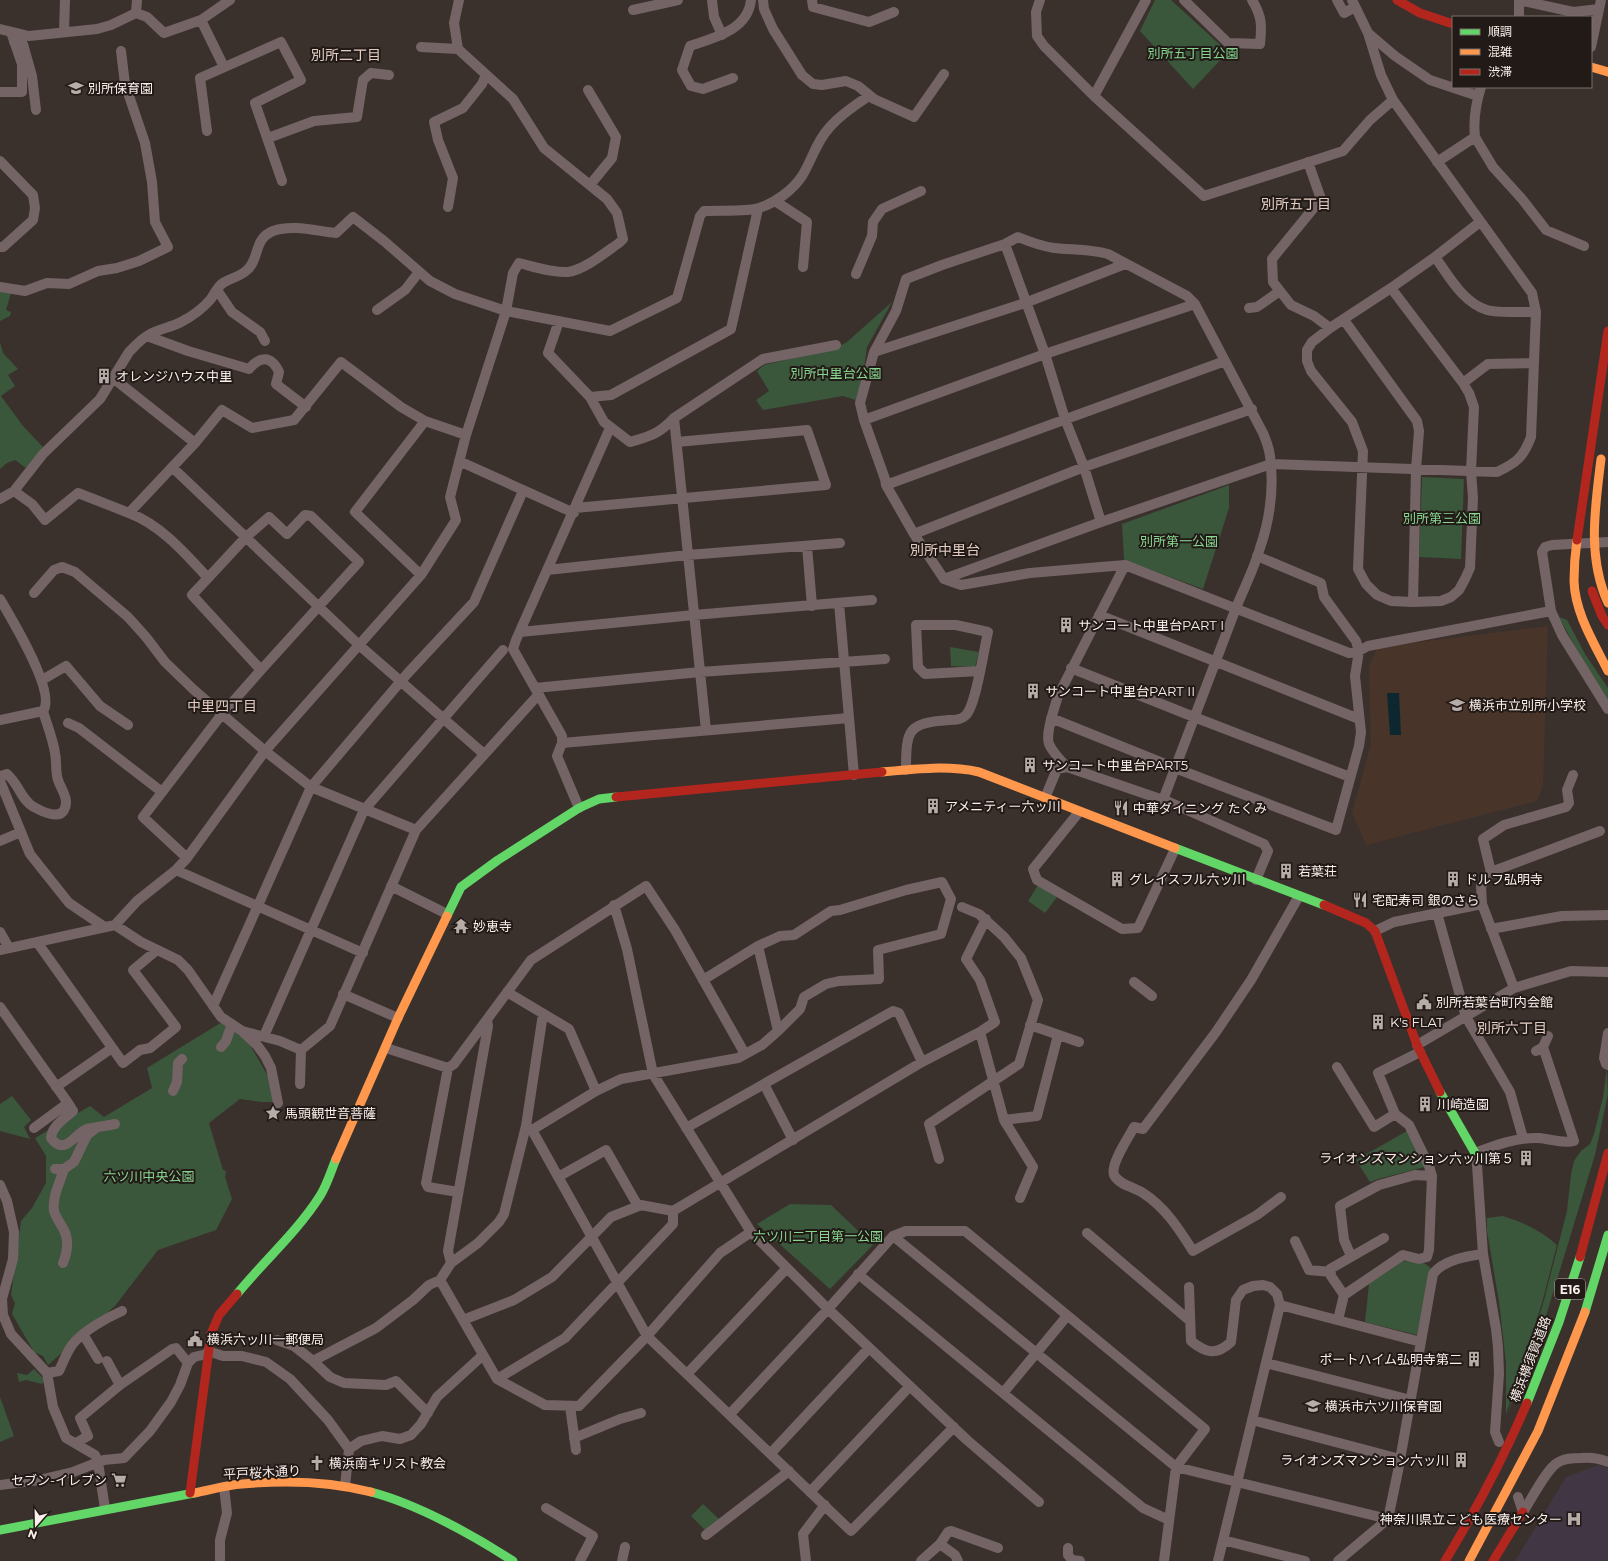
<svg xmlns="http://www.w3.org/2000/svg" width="1608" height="1561" viewBox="0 0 1608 1561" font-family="Montserrat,'Noto Sans JP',sans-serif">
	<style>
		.built { fill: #49342a }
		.medical { fill: #413643 }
		.green { fill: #3a563b }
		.water { fill: #0d272f }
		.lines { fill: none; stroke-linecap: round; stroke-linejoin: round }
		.street { stroke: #756465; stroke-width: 10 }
		.fast { stroke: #63d668; stroke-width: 9 }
		.slow { stroke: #ff974d; stroke-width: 9 }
		.jam { stroke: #b3261e; stroke-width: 9 }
		.labels { text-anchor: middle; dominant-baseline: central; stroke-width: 4; stroke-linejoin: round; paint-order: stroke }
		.shield { fill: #211a16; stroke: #b9afaa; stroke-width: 1 }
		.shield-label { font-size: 12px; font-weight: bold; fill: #faefea }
		.park-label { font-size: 13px; fill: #88d590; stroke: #211a16 }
		.poi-label { font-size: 13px; fill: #faefea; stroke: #211a16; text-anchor: start }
		.street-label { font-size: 13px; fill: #faefea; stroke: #211a16 }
		.neighbourhood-label { font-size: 14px; fill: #e3ccc2; stroke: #211a16 }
	</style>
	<rect width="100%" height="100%" fill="#3a312d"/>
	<path class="built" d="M1548,626L1543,785L1537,801L1366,845L1352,813L1371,745L1369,665L1378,647Z"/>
	<path class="medical" d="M1598,1465L1608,1468V1561H1515L1566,1477Z"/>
	<path class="green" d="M1155,0H1171L1228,52L1193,89L1140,31Z
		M0,290L11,293L6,310L11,312L10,316L0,321Z
		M892,302L867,347L863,376L856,400L843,396L763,410L756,400L769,391L757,371L764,365L836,348L847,342Z
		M0,342L3,353L18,369L8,375L15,386L1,396L23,426L43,447L26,468L15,460L7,463L0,469Z
		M1422,477L1464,479L1461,559L1419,557Z
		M1229,485V508L1203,589L1124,560L1122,524Z
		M1559,617L1567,620L1585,654L1608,688V701L1583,661Z
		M950,647L979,652L975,667L951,666Z
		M1038,885L1057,897L1045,913L1028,901Z
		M222,1022L249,1043L269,1078L274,1102H261L240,1099L209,1123L223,1170L226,1171L225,1177L232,1199L216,1230L158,1250L115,1306L48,1365L43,1356L34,1352L12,1314L15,1303L11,1295L21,1221L32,1208L46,1183V1156L35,1138L90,1106L104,1117L152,1088L147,1068Z
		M1607,1068L1608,1094L1595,1155L1546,1316L1507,1415L1543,1304L1567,1211L1571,1174L1574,1161L1581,1151L1590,1144L1594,1134L1603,1097Z
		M12,1096L31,1120L24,1127L30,1139L0,1131V1104Z
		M1407,1131L1425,1167L1378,1179L1370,1182L1356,1160Z
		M790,1204L831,1205L873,1245L830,1289L757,1224Z
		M1503,1216C1523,1222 1541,1231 1557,1245L1542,1303L1506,1414V1363L1499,1302L1487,1231V1218Z
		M1403,1261L1424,1263L1431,1268L1417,1335L1365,1322L1369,1284Z
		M34,1369L45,1380L42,1384L26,1380L19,1382L17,1373L27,1375Z
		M0,1397L14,1436L0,1442Z
		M703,1504L719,1519L705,1530L691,1516Z"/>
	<path class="water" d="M1387,693H1399L1401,735H1390Z"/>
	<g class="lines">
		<path class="street" d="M459,0L454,23L458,49L513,99L544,148L607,199L617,213L623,239L619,243C606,252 584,270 568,272C552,273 535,267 519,263L513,273L506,311L466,435
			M712,0L714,17L722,35
			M763,0L764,9L773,29L802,75L813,84L822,85L846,81L858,86L874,99L914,117L944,74
			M812,0L813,7L869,22L894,12
			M1040,0L1036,12L1037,36L1044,46L1094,96L1204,196L1343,151L1370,120L1393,100
			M1184,0L1228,43L1260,44C1262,26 1262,16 1252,0
			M1337,0L1344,13L1355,7
			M1519,0L1573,12L1599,9
			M633,10L678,0
			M136,13L137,0
			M1519,17V0
			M201,20L224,67
			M0,29L29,36L97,29L111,25L136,13L147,17L164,33L201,20L230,0
			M64,32L65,0
			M1368,33L1395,56L1430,80L1478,96
			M14,42L23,44L32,76L36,110
			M421,47L458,49
			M1591,47L1601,0
			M733,78L703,89L691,86L682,70L690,46C714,38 748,30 751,0
			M588,90L616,137L612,158L590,185
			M0,92H22V64L11,32
			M1094,96L1146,0
			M207,131L200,78L281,42L301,80L255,103L282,181
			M1475,137L1493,167L1522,199L1546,230L1584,246
			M268,138L314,121L357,117L363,80L371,73L389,75
			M0,161L33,195L35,208L33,220L3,247H0
			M1308,162L1321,199L1272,259L1273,282L1291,305L1314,316L1330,328
			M1437,162L1475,137C1473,120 1476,103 1481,87
			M775,201L807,222L803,267
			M448,207L453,178L438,140L434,122L463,108L482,84L486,75
			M1005,244L1045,354L1065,419L1084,467L1101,522
			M1435,257C1449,276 1463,303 1487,310C1497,313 1524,312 1536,312
			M856,274L872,236L873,222L882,209L921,191
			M0,287L25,291L47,283L69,284L98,271L117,268L139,261L168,247L155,222L152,182L145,143L125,84L121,51
			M1391,288L1463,383L1469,393L1474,407L1471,471L1473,498L1470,568L1465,579L1459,590L1451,597L1441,601L1413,602L1391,601L1377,595L1366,584L1358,569L1363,451L1352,422L1311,371L1307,361V350L1312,342L1330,328Z
			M1391,288L1435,257L1480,222
			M217,290L232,312L260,332L265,341
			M1249,308L1257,307L1280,291
			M377,310L405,290L419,272
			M1344,320L1417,421L1419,431L1416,469L1413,602
			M559,321L548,353L590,397L604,422L630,442C651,436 659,434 674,418L763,359L836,345
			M147,336L188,351L249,369C260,356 271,355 279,372L276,384L306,407
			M874,352L1025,303L1125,264
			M113,378L195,443
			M1463,383L1488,364L1534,363
			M590,397L611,395L731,329L758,209
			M674,418L706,730
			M864,420L1045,354L1195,304
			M459,461L574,513
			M172,467L359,645L484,754
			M886,485L1225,361
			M14,491L32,504L45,520L78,493L129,513
			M0,499L14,491L43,454L100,399L129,352C134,347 140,340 147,336C157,329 170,328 181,322C191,317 202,309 210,300C214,295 217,287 223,283C230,278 240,277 247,270C260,259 253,239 273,231C293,224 316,231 336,233L353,217L384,241L430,281L455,294L506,311L610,331L677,298L700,216L704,211C717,210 749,212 759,208C775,203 793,190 802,176C812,160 816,142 829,128C840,115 855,105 869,96
			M575,508L826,485L807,430L677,442
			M914,534L1084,467L1252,409
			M1608,542L1552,545L1545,547L1542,552L1551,611L1562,635L1608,709
			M807,546L812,606
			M1125,565L1058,696C1055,707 1045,733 1049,744C1053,753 1060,760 1067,767L1169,802L1264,844L1268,851L1256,880
			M547,570L688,555L840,543
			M421,575L355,512L425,421
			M944,579L1101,522L1271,464L1497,472C1516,463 1523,458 1531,437L1536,312L1532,293L1393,100L1381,75L1368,33L1352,0
			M34,593L54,570L62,567L75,572L128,617L146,637L165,662L194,690L265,751L311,787L416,830
			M0,599C11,618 57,693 43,711L0,720
			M839,603L854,775
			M1099,615L1359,719
			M520,632L694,615L872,600
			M1071,668L1194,717L1350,777
			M42,680L66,666L100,706L128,725
			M535,688L700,672L885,659
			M43,711C47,725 53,739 55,753C57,762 55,771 58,780C61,789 70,800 64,810C59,820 41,811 34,807C21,800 19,784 7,774L1,776L0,781L30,854L69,903L103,926
			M1051,718L1175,768L1336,830L1359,746L1361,732L1355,676L1359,651L1356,641L1324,597L1321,583L1257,556
			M68,723L79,728L162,792
			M562,743L849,718
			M906,770C906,729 908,723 949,720C955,720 961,720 966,715C976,705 984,649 988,632L956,625H916L918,667L925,674L979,671
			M1045,798L1057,769L1067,767
			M1163,800L1236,608C1244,588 1254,569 1260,548C1270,519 1274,486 1270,456C1269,448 1266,440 1263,433L1195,304L1187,296L1108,254C1090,249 1072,250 1054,248C1041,246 1030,242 1018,237L1005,244L942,265L906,279L896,311L874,352L860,403L864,420L885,479L886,485L914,534L944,579L961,585L1030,573L1125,565L1349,653L1359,651L1368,646L1551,611
			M579,808L557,756L562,743V736L513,649L516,640L610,428
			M1079,812L1033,869L1037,880L1122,929L1138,928L1175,849
			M0,841L21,832
			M187,858L143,817L222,714L261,670
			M176,870L363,953
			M1491,872L1483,839L1504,825L1566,807L1569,803L1567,790L1573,775
			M391,886L447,914
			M614,905L627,949L653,1074L751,1232L828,1309L967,1440L1039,1502
			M1437,913L1466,1017L1510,1092L1523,1138
			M115,925L141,942L178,960L188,970L221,1017L242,1031L257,1045L265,1056L271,1068L278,1103
			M1491,929L1562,916L1608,915
			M1375,931L1394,922L1482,904
			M0,932L9,948
			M37,942L123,1063L140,1050L150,1048L176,1027L133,970L157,950
			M758,946L778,1031
			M0,950L115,925L137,901L176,870L187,858L265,751L421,575L456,520L450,497L466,435L425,421L401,407L341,362L294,420L252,428L222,410L195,443L129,513C161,525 185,553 208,578L192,595L261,670L359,562L311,516L305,515L287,534L269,517L246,537L208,578
			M1134,982L1152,996
			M1514,988L1482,904L1481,886L1491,872L1600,831
			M507,992L569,1029L596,1091
			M343,994L398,1018
			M213,1006L311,787L407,674L474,602L523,491
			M0,1007L68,1103L34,1128
			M1030,1025L1079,1042
			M242,1031L280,1041L301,1050
			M980,1032L1004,1120L1033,1167L1020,1198
			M1608,1033L1604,1058L1606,1064L1608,1065
			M264,1036L364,810L503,650
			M1417,1045L1514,988L1571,971L1608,972
			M221,1047L226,1041L232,1024
			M386,1048L448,1068L454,1064L531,960L646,886L675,930L745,1054
			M1536,1051L1543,1047L1548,1036
			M1420,1052L1378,1073L1395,1114L1409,1125L1429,1166L1432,1176
			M1337,1067L1374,1127L1395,1114
			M448,1068L426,1183L428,1187L458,1192
			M300,1084L301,1050L330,1026L416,830L539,694
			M764,1084L793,1140
			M56,1087L112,1048
			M173,1091L177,1082L178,1063L182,1059
			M68,1103L73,1111C64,1119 52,1126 51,1138C65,1157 75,1133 87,1129C96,1127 106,1126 115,1124
			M1004,1120L1037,1116L1058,1035
			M526,1126L532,1130L596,1091L621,1079L738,1058L762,1045L778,1031L800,1009L804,997L826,984L839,981L879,979L878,950L941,934L951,899L942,882L906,890L840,910L831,911L794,935L780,936L758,946L703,980
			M686,1128L893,1011L899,1013L922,1062
			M532,1130L647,1336L851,1531L954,1427
			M939,1159L929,1124L1019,1064L1038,1000L1021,958L1004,937L979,914L962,907
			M55,1169H64L74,1162L87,1135L95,1129
			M558,1177L606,1150L638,1206
			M0,1185L7,1201L14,1232L13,1259L2,1299L3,1315L11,1334L47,1373L53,1407L66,1438L95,1455L98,1462L105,1509
			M1281,1197L1257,1215L1193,1251C1179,1229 1165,1207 1143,1193C1134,1187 1119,1185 1114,1175C1110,1164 1129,1137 1134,1127L1143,1129L1216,1032L1251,980L1299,896
			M1087,1233L1190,1321
			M893,1236L1176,1467L1388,1519
			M1295,1241L1309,1270L1331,1272
			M63,1263C67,1253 69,1240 64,1230C61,1224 56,1218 54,1211C52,1197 60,1182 64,1169
			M451,1263L448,1251L488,1026L487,1020
			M858,1274L1143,1508L1169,1520
			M440,1280L497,1379L545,1405L579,1406L647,1336L720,1253L751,1232
			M1189,1287L1191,1341C1206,1353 1216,1356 1231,1342L1236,1300L1243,1290L1253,1286L1263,1285L1270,1287L1277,1294L1280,1305L1421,1342
			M1344,1295L1331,1276L1330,1269L1384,1238
			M463,1320L514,1300L552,1277L611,1217L641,1205L673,1211L922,1062L980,1032L995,1022L980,980L966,959L986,919
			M1338,1320L1344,1295L1403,1255L1419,1259L1427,1257L1429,1250L1432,1176L1415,1175L1379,1185L1340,1206L1344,1240L1351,1256
			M83,1334L98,1359
			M277,1340L294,1346L313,1361L330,1377L344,1383L386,1385L396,1381L428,1413
			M208,1351L223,1356H242L266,1362L290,1379L328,1420L349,1449
			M107,1361L120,1385
			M313,1361L376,1328L413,1300L429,1285L440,1280L451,1263L478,1243L499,1222L504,1214L526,1126L543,1014
			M1266,1363L1411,1400
			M47,1373L59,1371C63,1362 67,1352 72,1345C83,1331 106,1318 122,1311
			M687,1374L787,1268
			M497,1379L565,1338L673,1224V1211
			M1003,1393L1067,1316
			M570,1406L576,1450
			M730,1414L828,1309L893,1236L906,1231H965L1205,1429L1176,1467L1164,1561
			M1252,1420L1400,1459
			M574,1438L620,1419L641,1413
			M1499,1442L1495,1432L1499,1374L1498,1347L1496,1329L1483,1254L1477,1165L1475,1153C1496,1145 1517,1137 1539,1138C1551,1139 1562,1144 1574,1141L1543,1047
			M76,1443L88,1436L80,1418L120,1385L172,1349L176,1348L188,1363
			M771,1453L869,1348
			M0,1485L39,1480L73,1472L104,1460L124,1458L150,1431L171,1402L180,1385L188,1363L194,1357L207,1354
			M345,1486L349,1449L361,1441L382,1436L400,1439L411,1435L421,1424L437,1397L483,1355
			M810,1492L910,1386
			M1518,1497L1523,1512
			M546,1508L593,1536L580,1561
			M1523,1512C1531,1500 1546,1470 1557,1463C1564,1458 1573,1458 1581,1458C1591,1457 1599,1458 1608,1462
			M706,1535L789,1471
			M1223,1540L1305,1561
			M940,1544L955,1555L958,1561
			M1068,1548V1555L1072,1560L1080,1561
			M220,1561V1540L227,1513L224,1487
			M622,1561L625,1547
			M806,1561L803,1534L825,1505
			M921,1561L940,1544L948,1532L951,1531L998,1548
			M1218,1561L1280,1305
			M1338,1561L1388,1519L1398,1471L1433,1274C1443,1260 1467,1256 1483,1254"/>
		<path class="fast" d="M1175,848L1324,905
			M447,916L461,887L498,860L579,808L599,799L616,797
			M1440,1092L1475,1153
			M237,1294C264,1261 297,1232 320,1196C327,1185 331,1171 336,1159
			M1585,1312L1608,1235
			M1527,1403L1559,1322L1580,1257
			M371,1492C417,1504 473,1535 513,1561
			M0,1530L194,1493"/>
		<path class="slow" d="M1591,67L1608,72
			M1601,459C1595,508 1587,557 1608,603
			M1577,540C1575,554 1574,567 1574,581C1575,613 1594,643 1608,671
			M882,772C913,769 948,765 979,772L1175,848
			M336,1159L398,1018L447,916
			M194,1493C210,1490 226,1485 242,1484C285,1480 329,1481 371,1492
			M1469,1561L1538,1431L1585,1312"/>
		<path class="jam" d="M1397,0L1420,13L1453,24
			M1577,540L1608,331
			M1592,591L1602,616L1608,625
			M616,797L882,772
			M1324,905L1366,923L1375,931L1417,1045L1440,1092
			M1580,1257L1608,1153
			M190,1493L211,1334L219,1315L237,1294
			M1445,1561C1476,1510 1504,1457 1527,1403
			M1493,1561L1523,1512"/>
	</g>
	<defs>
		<g id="school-bare" transform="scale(1.2)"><path d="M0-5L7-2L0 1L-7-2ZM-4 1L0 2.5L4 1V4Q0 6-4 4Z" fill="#b7aca8" stroke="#211a16" stroke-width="2.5" paint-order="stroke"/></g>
		<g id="building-bare" transform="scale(1.2)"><path d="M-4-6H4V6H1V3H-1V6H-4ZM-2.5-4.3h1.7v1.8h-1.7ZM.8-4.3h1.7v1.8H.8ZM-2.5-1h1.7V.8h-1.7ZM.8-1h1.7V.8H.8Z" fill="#b7aca8" stroke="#211a16" stroke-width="2.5" paint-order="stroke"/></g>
		<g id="restaurant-bare" transform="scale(1.2)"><path d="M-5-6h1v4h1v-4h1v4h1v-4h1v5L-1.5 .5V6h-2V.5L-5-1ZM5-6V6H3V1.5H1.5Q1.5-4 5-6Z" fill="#b7aca8" stroke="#211a16" stroke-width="2.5" paint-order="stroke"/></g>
		<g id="temple-bare" transform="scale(1.2)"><path d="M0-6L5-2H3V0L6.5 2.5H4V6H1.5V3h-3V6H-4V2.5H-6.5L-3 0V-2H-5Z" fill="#b7aca8" stroke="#211a16" stroke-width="2.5" paint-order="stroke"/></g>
		<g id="civic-bare" transform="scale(1.2)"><path d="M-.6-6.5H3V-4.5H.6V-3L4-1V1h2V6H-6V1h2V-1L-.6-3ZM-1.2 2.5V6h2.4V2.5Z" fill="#b7aca8" stroke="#211a16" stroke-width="2.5" paint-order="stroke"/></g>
		<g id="sight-bare" transform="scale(1.2)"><path d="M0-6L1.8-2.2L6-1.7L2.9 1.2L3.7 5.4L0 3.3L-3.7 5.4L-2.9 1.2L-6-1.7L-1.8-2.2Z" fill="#b7aca8" stroke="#211a16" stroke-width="2.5" paint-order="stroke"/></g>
		<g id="church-bare" transform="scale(1.2)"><path d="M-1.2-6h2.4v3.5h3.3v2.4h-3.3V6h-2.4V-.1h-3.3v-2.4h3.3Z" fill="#b7aca8" stroke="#211a16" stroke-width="2.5" paint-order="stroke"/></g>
		<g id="supermarket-bare" transform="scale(1.2)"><path d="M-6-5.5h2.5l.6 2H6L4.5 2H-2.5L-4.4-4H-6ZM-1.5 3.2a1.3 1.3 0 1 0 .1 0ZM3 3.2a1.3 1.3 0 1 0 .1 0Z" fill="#b7aca8" stroke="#211a16" stroke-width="2.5" paint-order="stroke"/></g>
		<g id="hospital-bare" transform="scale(1.2)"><path d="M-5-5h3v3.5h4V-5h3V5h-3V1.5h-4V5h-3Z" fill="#b7aca8" stroke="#211a16" stroke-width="2.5" paint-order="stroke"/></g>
	</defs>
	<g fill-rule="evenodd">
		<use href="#school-bare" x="76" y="88"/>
		<use href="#building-bare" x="104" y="376"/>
		<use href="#building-bare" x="1066" y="625"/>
		<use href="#building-bare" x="1033" y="691"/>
		<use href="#school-bare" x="1457" y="705"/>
		<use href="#building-bare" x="1030" y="765"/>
		<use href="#building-bare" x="933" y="806"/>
		<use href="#restaurant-bare" x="1121" y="808"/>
		<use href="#building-bare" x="1286" y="871"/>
		<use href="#building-bare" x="1117" y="879"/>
		<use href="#building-bare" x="1453" y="879"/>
		<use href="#restaurant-bare" x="1360" y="900"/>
		<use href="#temple-bare" x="461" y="926"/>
		<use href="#civic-bare" x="1424" y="1002"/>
		<use href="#building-bare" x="1378" y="1022"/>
		<use href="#building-bare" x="1425" y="1104"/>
		<use href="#sight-bare" x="273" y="1113"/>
		<use href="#building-bare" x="1526" y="1158"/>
		<use href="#civic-bare" x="195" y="1339"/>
		<use href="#building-bare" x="1474" y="1359"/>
		<use href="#school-bare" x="1313" y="1406"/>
		<use href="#building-bare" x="1461" y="1460"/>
		<use href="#church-bare" x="317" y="1463"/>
		<use href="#supermarket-bare" x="119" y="1480"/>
		<use href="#hospital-bare" x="1574" y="1519"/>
	</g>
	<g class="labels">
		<rect class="shield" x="1555" y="1279" width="30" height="20" rx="3"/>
		<g class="shield-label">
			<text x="1570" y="1289">E16</text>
		</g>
		<g class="park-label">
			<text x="1193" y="53">別所五丁目公園</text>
			<text x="836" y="373">別所中里台公園</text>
			<text x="1442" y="518">別所第三公園</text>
			<text x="1179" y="541">別所第一公園</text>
			<text x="149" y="1176">六ツ川中央公園</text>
			<text x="818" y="1236">六ツ川二丁目第一公園</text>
		</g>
		<g class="poi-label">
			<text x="88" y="88">別所保育園</text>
			<text x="116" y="376">オレンジハウス中里</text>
			<text x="1078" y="625">サンコート中里台PART I</text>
			<text x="1045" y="691">サンコート中里台PART II</text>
			<text x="1469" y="705">横浜市立別所小学校</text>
			<text x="1042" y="765">サンコート中里台PART5</text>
			<text x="945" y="806">アメニティー六ッ川</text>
			<text x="1133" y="808">中華ダイニング たくみ</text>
			<text x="1298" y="871">若葉荘</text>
			<text x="1129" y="879">グレイスフル六ッ川</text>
			<text x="1465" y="879">ドルフ弘明寺</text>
			<text x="1372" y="900">宅配寿司 銀のさら</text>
			<text x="473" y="926">妙恵寺</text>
			<text x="1436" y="1002">別所若葉台町内会館</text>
			<text x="1390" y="1022">K's FLAT</text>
			<text x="1437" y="1104">川崎造園</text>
			<text x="285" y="1113">馬頭観世音菩薩</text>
			<text x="1514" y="1158" text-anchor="end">ライオンズマンション六ッ川第５</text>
			<text x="207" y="1339">横浜六ッ川一郵便局</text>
			<text x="1462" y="1359" text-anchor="end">ポートハイム弘明寺第二</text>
			<text x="1325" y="1406">横浜市六ツ川保育園</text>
			<text x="1449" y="1460" text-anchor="end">ライオンズマンション六ッ川</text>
			<text x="329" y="1463">横浜南キリスト教会</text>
			<text x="107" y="1480" text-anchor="end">セブン-イレブン</text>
			<text x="1562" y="1519" text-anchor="end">神奈川県立こども医療センター</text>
		</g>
		<g class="street-label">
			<text transform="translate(1530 1359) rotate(-69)">横浜横須賀道路</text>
			<text transform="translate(262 1472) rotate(-3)">平戸桜木通り</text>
		</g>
		<g class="neighbourhood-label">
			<text x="346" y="55">別所二丁目</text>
			<text x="1296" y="204">別所五丁目</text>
			<text x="945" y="550">別所中里台</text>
			<text x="222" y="706">中里四丁目</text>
			<text x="1512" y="1028">別所六丁目</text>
		</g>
	</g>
	<rect x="1452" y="16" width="140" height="72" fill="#211a16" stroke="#786f6b"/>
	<rect x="1460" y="29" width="20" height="6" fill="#63d668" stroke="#786f6b"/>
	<text x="1488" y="36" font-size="12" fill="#faefea">順調</text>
	<rect x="1460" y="49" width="20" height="6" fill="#ff974d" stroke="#786f6b"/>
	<text x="1488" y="56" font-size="12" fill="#faefea">混雑</text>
	<rect x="1460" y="69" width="20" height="6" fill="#b3261e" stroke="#786f6b"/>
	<text x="1488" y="76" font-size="12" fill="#faefea">渋滞</text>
	<g transform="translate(36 1525) rotate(200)" stroke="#211a16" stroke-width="3" paint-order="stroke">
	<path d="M0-3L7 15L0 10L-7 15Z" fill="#faefea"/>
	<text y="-6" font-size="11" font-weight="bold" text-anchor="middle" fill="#faefea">N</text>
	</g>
</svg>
